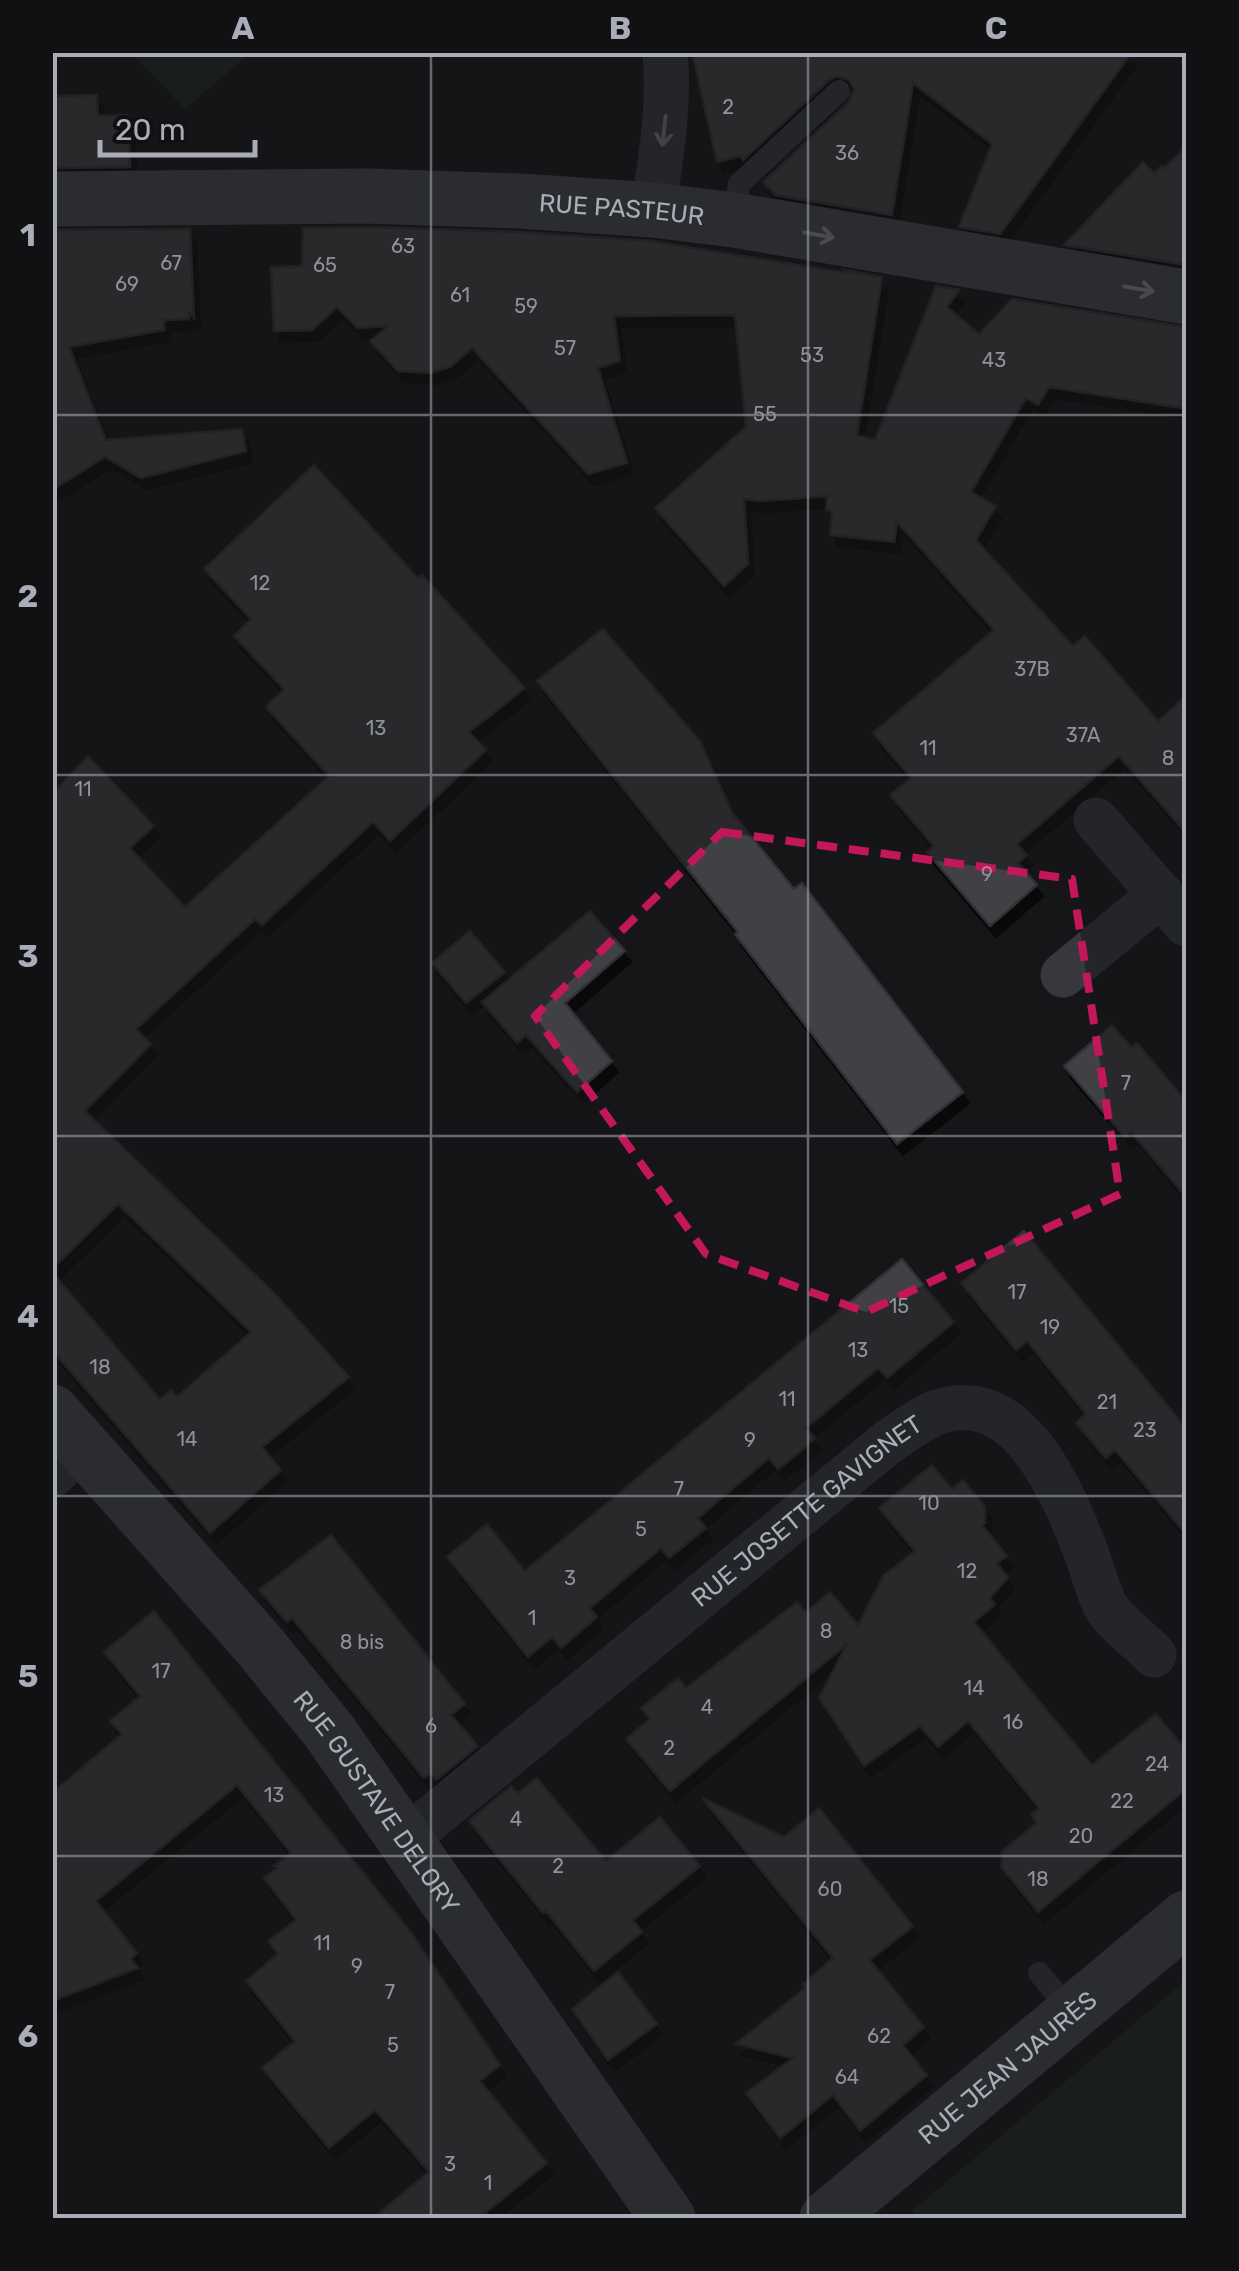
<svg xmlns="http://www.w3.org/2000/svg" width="1239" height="2271" viewBox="0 0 1239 2271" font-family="Rubik,sans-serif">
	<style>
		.green { fill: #1e261f }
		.building { fill: #404145; stroke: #303034; stroke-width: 2.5; filter: url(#shadow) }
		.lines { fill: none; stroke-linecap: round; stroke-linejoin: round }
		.lane { stroke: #37383d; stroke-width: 22 }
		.street { stroke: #37383d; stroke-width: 45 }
		.secondary { stroke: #45474d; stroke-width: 55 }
		.oneway { stroke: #757881 }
		.oneway2 { stroke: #858993 }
		.marked { fill: none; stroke: #c2185b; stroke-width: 8; stroke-dasharray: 20 12; stroke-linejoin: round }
		.grid { fill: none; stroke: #a8adb8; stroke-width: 2.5; stroke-opacity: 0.55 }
		.labels { text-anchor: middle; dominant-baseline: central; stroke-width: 10; stroke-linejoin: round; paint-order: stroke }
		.number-label { font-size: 20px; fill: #8e929b }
		.street-label { font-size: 25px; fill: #a8adb8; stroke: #111113 }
		.neatline { fill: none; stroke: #a8adb8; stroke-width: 4 }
		.grid-label { font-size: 32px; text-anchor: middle; font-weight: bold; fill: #a8adb8 }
	</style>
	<defs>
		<filter id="shadow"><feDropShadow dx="6" dy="11" stdDeviation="0" flood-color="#0009"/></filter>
	</defs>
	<rect width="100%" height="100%" fill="#161618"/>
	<path class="green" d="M132,53H250L185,109Z
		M1186,1980V2218H918L912,2211Z"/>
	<path class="building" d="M692,52H1132L1000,234L959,227L992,144L913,83L892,215L776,195L763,182L849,102L854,89L849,80L837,76L829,80L743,160L740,156L717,162Z
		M97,95L98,116L128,115L130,167L52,168V96Z
		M1186,147V265L1064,245L1143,162L1154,173L1162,166L1164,168Z
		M367,227L519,232L650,241L847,273L844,270L882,277L857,435L875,440L936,286L959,290L947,307L979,334L1012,299L1186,327V383L1183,408L1049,387L1038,405L1026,398L971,492L996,506L976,540L1073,646L1085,636L1158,721L1186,696V833L1119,756L1017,844L1027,855L1018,863L1037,885L990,926L927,852L934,846L890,795L911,778L873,733L994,630L897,522L894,542L830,535L832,511L826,510L827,496L761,501L744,499L748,564L724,586L655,508L746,427L735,315L614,316L620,361L598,368L627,463L588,474L472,348L450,367L431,373L398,371L370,341L388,326L357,328L337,307L312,330L274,331L271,267L302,266L303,228Z
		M190,229L194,318L189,312V319L164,320V330L69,347L106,440L242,429L246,451L141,478L105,457L52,490V230Z
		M314,465L418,578L422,575L525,688L469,732L486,750L390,841L373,822L262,925L255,919L136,1029L151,1044L85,1111L276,1295L349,1377L262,1447L281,1470L210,1533L52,1350V1272L160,1399L171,1390L177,1397L251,1332L118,1204L52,1269V794L88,756L154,826L130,848L185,907L329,776L266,707L284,689L234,636L251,619L204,569Z
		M603,629L700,741L733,814L794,889L802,883L963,1092L897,1144L735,934L738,932L537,681Z
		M590,911L625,951L565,1003L612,1061L577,1092L526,1035L517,1043L482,1002Z
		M470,931L505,972L466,1003L432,963Z
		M1112,1025L1132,1048L1137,1043L1186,1101V1197L1131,1132L1125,1137L1064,1066Z
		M1024,1231L1186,1428V1534L1115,1450L1106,1458L1091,1441L1076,1423L1086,1414L1027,1341L1016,1350L961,1283Z
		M902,1259L954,1322L887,1378L878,1368L806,1428L815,1438L797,1454L778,1469L769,1458L698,1518L706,1528L669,1558L661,1548L590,1608L597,1617L561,1648L552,1637L528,1657L447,1557L487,1524L525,1571Z
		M932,1465L952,1489L963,1480L985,1507V1523L982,1525L1007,1556L997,1563L1008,1578L990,1598L995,1604L974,1622L1092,1765L1156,1714L1186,1750V1789L1038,1912L1002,1868V1851L1037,1823L1031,1815L1039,1808L968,1721L938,1747L920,1726L864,1766L819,1698L847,1644L670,1791L626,1739L650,1719L641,1708L678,1678L686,1688L797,1602L806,1612L830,1592L858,1625L884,1575L915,1551L879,1508Z
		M331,1535L465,1704L451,1715L478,1746L436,1780L431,1773L424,1778L292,1618L287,1622L259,1590Z
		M154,1611L412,1934L500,2065L480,2081L547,2163L479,2218H373L429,2172L375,2110L329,2148L262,2068L295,2041L246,1981L278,1954L268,1941L296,1920L264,1878L277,1868L274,1866L291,1853L237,1785L96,1901L137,1953L131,1959L138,1968L52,2001V1793L122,1734L110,1721L140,1696L104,1652Z
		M537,1778L606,1861L660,1817L700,1866L633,1920L642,1932L594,1971L546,1911L543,1913L469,1821L511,1786L518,1793Z
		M702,1798L784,1837L819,1808L913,1926L870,1960L924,2027L903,2045L927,2075L860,2131L833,2095L780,2138L746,2093L793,2058L736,2044L805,1988L802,1985L833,1958Z
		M618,1972L657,2024L608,2060L572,2009Z"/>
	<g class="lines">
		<path class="lane" d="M734,220L739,184L839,91
			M1039,1973L1073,2014"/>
		<g class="street">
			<path d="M653,210C661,157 670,106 665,52"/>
			<path d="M1096,820L1186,924"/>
			<path d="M1063,975L1161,894"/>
			<path d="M52,1475L83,1447"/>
			<path id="s1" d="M406,1839L888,1442C905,1431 922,1417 941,1411C1019,1387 1062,1491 1084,1547C1092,1566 1096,1587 1105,1605C1113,1621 1141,1641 1154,1655"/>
		</g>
		<g class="secondary">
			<path id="s2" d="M52,199L367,196L521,201L653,210L734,220L1186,297"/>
			<path id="s3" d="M52,1412L259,1645L329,1731L668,2218"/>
			<path id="s4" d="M827,2218L1186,1918"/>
		</g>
	</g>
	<defs><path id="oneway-shaft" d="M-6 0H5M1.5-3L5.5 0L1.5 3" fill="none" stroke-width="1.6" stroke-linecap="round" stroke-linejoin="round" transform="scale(2.5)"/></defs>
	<use class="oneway" href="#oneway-shaft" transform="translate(664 131) rotate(96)"/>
	<g class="oneway2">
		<use href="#oneway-shaft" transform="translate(819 235) rotate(10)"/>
		<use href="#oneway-shaft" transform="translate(1139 289) rotate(10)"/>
	</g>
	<path d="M0 0H1239V2271H0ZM722,832L1072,879L1120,1194L866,1312L706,1254L535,1016Z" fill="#161618" fill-opacity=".55" fill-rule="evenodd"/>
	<path class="marked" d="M722,832L1072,879L1120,1194L866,1312L706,1254L535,1016Z"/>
	<path class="grid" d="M431,52V2218M808,52V2218M52,415H1186M52,775H1186M52,1136H1186M52,1496H1186M52,1856H1186"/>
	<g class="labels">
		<g class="number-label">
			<text x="728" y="107">2</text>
			<text x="847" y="153">36</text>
			<text x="403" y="246">63</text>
			<text x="171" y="263">67</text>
			<text x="325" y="265">65</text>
			<text x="127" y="284">69</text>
			<text x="460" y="295">61</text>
			<text x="526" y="306">59</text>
			<text x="565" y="348">57</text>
			<text x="812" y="355">53</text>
			<text x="994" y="360">43</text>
			<text x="765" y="414">55</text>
			<text x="260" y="583">12</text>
			<text x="1032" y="669">37B</text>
			<text x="376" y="728">13</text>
			<text x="1083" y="735">37A</text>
			<text x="928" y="748">11</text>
			<text x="1168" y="758">8</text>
			<text x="83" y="789">11</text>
			<text x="987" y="874">9</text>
			<text x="1126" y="1083">7</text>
			<text x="1017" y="1292">17</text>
			<text x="899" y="1306">15</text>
			<text x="1050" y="1327">19</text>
			<text x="858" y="1350">13</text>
			<text x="100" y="1367">18</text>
			<text x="787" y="1399">11</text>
			<text x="1107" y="1402">21</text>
			<text x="1145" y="1430">23</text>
			<text x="187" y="1439">14</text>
			<text x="750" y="1440">9</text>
			<text x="679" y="1489">7</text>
			<text x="929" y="1503">10</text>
			<text x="641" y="1529">5</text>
			<text x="967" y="1571">12</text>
			<text x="570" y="1578">3</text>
			<text x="532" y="1618">1</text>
			<text x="826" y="1631">8</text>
			<text x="362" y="1642">8 bis</text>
			<text x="161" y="1671">17</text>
			<text x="974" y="1688">14</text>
			<text x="707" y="1707">4</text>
			<text x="1013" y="1722">16</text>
			<text x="431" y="1726">6</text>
			<text x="669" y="1748">2</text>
			<text x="1157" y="1764">24</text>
			<text x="274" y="1795">13</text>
			<text x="1122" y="1801">22</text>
			<text x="516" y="1819">4</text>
			<text x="1081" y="1836">20</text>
			<text x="558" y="1866">2</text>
			<text x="1038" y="1879">18</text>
			<text x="830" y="1889">60</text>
			<text x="322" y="1943">11</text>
			<text x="357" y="1966">9</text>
			<text x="390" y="1992">7</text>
			<text x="879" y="2036">62</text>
			<text x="393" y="2045">5</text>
			<text x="847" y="2077">64</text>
			<text x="450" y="2164">3</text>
			<text x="488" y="2183">1</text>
		</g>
		<g class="street-label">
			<text stroke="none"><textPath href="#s2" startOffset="570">RUE PASTEUR</textPath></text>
			<text stroke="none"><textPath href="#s1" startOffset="518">RUE JOSETTE GAVIGNET</textPath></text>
			<text stroke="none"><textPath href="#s3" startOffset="508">RUE GUSTAVE DELORY</textPath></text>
			<text stroke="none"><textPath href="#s4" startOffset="235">RUE JEAN JAURÈS</textPath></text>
		</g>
	</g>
	<rect width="1239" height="2271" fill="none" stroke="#111113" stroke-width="110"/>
	<path d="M100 140v15h155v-15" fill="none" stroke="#a8adb8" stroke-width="5"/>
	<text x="115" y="140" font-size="30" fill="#a8adb8" stroke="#111113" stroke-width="8" paint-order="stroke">20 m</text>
	<rect x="55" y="55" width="1129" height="2161" class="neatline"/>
	<g class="grid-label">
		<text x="243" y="39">A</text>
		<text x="620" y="39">B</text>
		<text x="996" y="39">C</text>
		<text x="28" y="246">1</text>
		<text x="28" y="607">2</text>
		<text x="28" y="967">3</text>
		<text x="28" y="1327">4</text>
		<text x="28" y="1687">5</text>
		<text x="28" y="2047">6</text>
	</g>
</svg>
